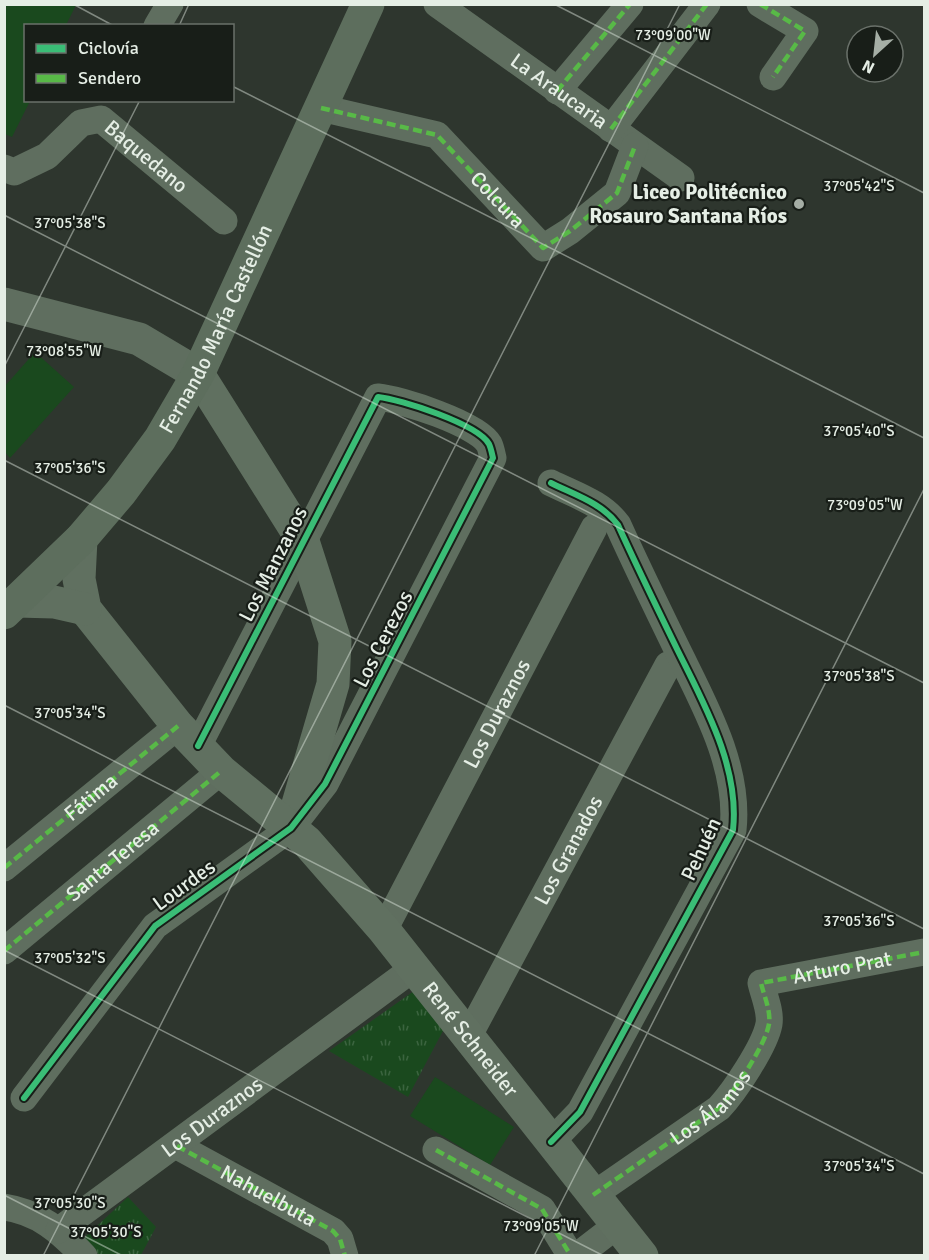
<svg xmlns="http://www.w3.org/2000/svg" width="929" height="1260" viewBox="0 0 929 1260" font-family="Signika,sans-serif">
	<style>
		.grass { fill: url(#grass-tufts) }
		.pitch { fill: #1a491e }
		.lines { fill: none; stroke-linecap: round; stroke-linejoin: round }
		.minor { stroke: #5f6e5f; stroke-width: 27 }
		.tertiary { stroke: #5f6e5f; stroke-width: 33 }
		.secondary { stroke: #607060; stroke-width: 33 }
		.primary { stroke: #5d6e5d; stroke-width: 33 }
		.quiet { stroke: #58b947; stroke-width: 4.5; stroke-dasharray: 9 4.5; stroke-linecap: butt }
		.cycleway-casing { stroke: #181e18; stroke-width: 10 }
		.cycleway { stroke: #3abd76; stroke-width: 6 }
		.ticks { fill: none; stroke: #e5eee5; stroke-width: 1.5; stroke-opacity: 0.45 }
		.poi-dot { fill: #a5aea5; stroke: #181e18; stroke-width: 2 }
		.labels { text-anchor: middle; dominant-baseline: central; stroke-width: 4.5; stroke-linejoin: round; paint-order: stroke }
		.street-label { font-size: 21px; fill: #e5eee5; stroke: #181e18 }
		.poi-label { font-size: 21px; font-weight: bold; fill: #e5eee5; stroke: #181e18; text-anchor: end }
		.ticks-label { font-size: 15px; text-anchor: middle; fill: #e5eee5; stroke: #181e18; stroke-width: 4.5; stroke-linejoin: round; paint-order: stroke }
	</style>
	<defs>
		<pattern id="grass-tufts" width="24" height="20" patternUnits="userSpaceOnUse" patternTransform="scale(1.5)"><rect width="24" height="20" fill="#1a491e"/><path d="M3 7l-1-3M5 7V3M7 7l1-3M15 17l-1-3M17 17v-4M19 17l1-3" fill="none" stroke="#3b643f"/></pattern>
	</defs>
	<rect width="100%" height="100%" fill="#2e362e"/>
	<path class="grass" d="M414,991L445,1027L408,1097L329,1051Z
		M128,1197L156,1227L141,1255H99L84,1238Z"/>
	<path class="pitch" d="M4,5H76L66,25L26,26V100L30,101L12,137L5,134Z
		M35,352L74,387L10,458L5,452V386Z
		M435,1077L514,1127L490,1165L410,1116Z"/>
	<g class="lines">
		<g class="minor">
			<path id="s1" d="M437,4L681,178"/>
			<path d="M760,4L805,31L773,77"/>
			<path d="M157,26L170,4"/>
			<path d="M557,91L630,4"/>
			<path id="s2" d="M321,108L437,135L543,248L570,231L617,193L635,146"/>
			<path d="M611,129L707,4"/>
			<path id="s3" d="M4,168L14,172L47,156L81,123L101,119L224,221"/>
			<path id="s4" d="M4,868L178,726"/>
			<path id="s5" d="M384,930L594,528"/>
			<path d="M4,951L221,771"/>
			<path id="s6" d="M468,1037L668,665"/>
			<path d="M24,1098L155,926L291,828L325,784L493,458C492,454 491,448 489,444C478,424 400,399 378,397L198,746"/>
			<path d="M551,1142L580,1112L733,830C740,767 704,704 677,649C657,608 637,567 618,525C602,503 575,495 551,483"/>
			<path id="s7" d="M177,1146L333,1231L340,1239L345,1256"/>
			<path d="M436,1150L542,1209L571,1256"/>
			<path id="s8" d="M593,1195L719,1108C734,1092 765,1046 769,1024C771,1011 764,996 761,983L924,952"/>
			<path d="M4,1207C39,1212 60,1231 84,1256"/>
			<path id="s9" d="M59,1230L414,968"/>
			<path d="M577,1256L616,1226"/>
		</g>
		<path class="tertiary" d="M4,304L139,339L198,374"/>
		<g class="secondary">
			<path d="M198,374L303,541L335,641L333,684L291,828"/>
			<path id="s10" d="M81,539L79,579L85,609L178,726L221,771L307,842L384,930L642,1256"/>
			<path d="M17,601L54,602L85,609"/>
		</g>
		<path class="primary" id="s11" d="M4,613L81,539L121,492L160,439L198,374L368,4"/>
		<g class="quiet">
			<path d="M760,4L805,31L773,77"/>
			<path d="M557,91L630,4"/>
			<path d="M321,108L437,135L543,248L570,231L617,193L635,146"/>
			<path d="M611,129L707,4"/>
			<path d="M4,868L178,726"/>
			<path id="s12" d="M4,951L221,771"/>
			<path d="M177,1146L333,1231L340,1239L345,1256"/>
			<path d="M436,1150L542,1209L571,1256"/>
			<path d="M593,1195L719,1108C734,1092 765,1046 769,1024C771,1011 764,996 761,983L924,952"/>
		</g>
		<g class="cycleway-casing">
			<path id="cycleway" d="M24,1098L155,926L291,828L325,784L493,458C492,454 491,448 489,444C478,424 400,399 378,397L198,746
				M551,1142L580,1112L733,830C740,767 704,704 677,649C657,608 637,567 618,525C602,503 575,495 551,483"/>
		</g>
		<use href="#cycleway" class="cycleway"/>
	</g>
	<path class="ticks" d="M73,4L114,26M554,4L924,193M179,26L189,4M232,86L924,438M4,215L924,683M4,367L140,100M4,460L924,929M4,705L924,1174M4,950L604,1256M4,1195L123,1256M43,1256L680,4M534,1256L924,489"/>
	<circle class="poi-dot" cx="799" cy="204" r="6"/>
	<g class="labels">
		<g class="street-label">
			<text stroke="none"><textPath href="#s1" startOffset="150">La Araucaria</textPath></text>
			<text stroke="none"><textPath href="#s3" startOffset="174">Baquedano</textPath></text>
			<text stroke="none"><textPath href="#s2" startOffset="208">Colcura</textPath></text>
			<text stroke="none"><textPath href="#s11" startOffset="358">Fernando María Castellón</textPath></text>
			<text transform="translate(273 564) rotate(-63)">Los Manzanos</text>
			<text transform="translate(383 639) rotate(-63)">Los Cerezos</text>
			<text stroke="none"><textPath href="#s5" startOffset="244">Los Duraznos</textPath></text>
			<text stroke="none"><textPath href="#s4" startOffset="112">Fátima</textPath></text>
			<text transform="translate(701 849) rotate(-65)">Pehuén</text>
			<text stroke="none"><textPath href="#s6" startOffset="212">Los Granados</textPath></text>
			<text stroke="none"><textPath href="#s12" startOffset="141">Santa Teresa</textPath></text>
			<text transform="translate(184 885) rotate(-36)">Lourdes</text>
			<text stroke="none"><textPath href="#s8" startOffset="376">Arturo Prat</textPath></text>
			<text stroke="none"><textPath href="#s10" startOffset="650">René Schneider</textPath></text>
			<text stroke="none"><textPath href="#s8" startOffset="147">Los Álamos</textPath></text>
			<text stroke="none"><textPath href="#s9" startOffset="190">Los Duraznos</textPath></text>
			<text stroke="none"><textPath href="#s7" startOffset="104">Nahuelbuta</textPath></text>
		</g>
		<g class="poi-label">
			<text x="787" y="192">Liceo Politécnico<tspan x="787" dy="24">Rosauro Santana Ríos</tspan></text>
		</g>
	</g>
	<g class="ticks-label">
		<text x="673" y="40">73°09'00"W</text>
		<text x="859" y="191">37°05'42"S</text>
		<text x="70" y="228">37°05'38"S</text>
		<text x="64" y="356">73°08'55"W</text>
		<text x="859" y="436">37°05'40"S</text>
		<text x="70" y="473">37°05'36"S</text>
		<text x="865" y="510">73°09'05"W</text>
		<text x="859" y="681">37°05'38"S</text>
		<text x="70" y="718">37°05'34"S</text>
		<text x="859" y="926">37°05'36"S</text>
		<text x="70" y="963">37°05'32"S</text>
		<text x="859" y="1171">37°05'34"S</text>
		<text x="70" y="1208">37°05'30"S</text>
		<text x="541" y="1231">73°09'05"W</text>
		<text x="106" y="1237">37°05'30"S</text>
	</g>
	<rect width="929" height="1260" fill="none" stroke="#e5eee5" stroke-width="12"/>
	<rect x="24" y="24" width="210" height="78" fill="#181e18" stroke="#6a716a" stroke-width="1.5"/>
	<rect x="36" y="44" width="30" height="9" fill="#3abd76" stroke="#6a716a" stroke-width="1.5"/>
	<text x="78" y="54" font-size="18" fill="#e5eee5">Ciclovía</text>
	<rect x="36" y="74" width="30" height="9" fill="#58b947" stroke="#6a716a" stroke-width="1.5"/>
	<text x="78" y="84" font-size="18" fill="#e5eee5">Sendero</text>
	<g transform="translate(875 54) rotate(207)"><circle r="28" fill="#181e18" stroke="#6a716a" stroke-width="1.5"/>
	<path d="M0-4.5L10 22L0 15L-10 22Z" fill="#a5aea5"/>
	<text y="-9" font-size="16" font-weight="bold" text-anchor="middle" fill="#e5eee5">N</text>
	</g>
</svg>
